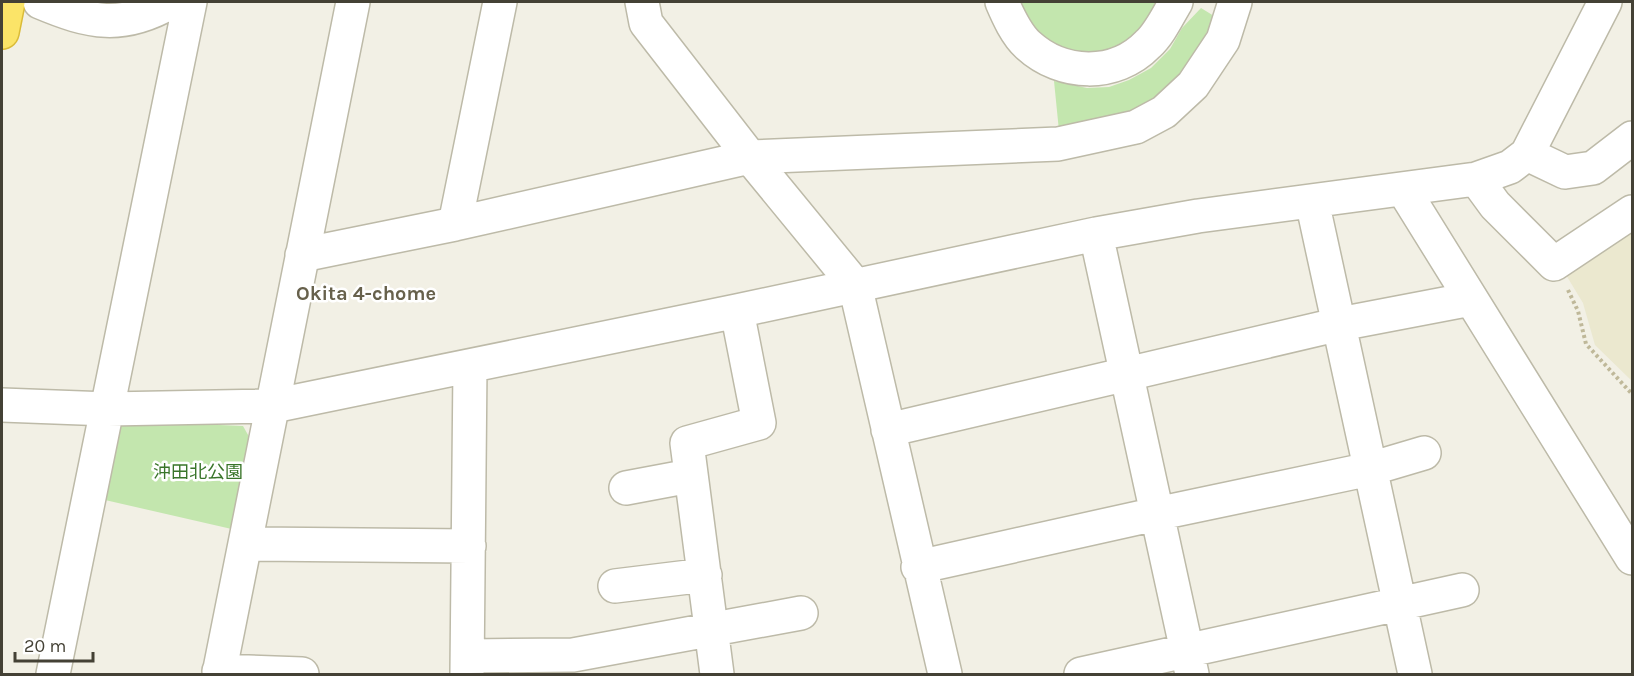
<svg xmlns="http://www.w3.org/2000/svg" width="1634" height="676" viewBox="0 0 1634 676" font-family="Karla,'Noto Sans JP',sans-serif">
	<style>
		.education { fill: #ebe8cf }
		.green { fill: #c3e6ae }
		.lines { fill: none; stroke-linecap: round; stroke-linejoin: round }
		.minor-casing { stroke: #bdbaa8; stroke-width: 36 }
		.highway-casing { stroke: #dabb37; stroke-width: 36 }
		.path { stroke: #bfb899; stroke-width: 4; stroke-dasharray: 3 3; stroke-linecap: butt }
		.minor { stroke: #fff; stroke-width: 33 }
		.highway { stroke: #fbe468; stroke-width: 33 }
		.labels { text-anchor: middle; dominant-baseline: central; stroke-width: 5; stroke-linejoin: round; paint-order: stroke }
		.park-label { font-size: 18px; fill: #39752a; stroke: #fff }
		.neighbourhood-label { font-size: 20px; font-weight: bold; fill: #67614c; stroke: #fff }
	</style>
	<rect width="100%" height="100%" fill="#f2f0e5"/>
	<path class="education" d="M1632,223V381L1595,345L1583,303L1563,270Z"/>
	<path class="green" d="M1016,2H1162L1134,43L1086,58L1042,42Z
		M1201,8L1214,16L1198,52L1177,79L1155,98L1132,112L1059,131L1054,81L1087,88L1109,87L1129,80L1151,68L1170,49L1182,28Z
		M126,421L243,426L252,442L236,530L105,500L118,427Z"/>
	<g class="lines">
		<g class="minor-casing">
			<path id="minor" d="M40,2C90,23 122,30 171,2
				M642,2L646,23L750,157L855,285L945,674
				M1002,2C1008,16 1016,34 1028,45C1062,76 1115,78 1148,44C1160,33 1168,15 1176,2
				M1527,154L1565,172L1593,168L1632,138
				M1476,179L1495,205L1554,264L1632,212
				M1403,189L1632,558
				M1312,201L1415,674
				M455,224L500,2
				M1096,234L1192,674
				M302,255L455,224L750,157L1058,144L1136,127L1164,112L1193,85L1223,40L1235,2
				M2,405L108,409L273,406L737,311L1096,234L1198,216L1476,179L1510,167L1527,154L1605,2
				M888,430L1340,324L1471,299
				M626,488L690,476
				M245,544L469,546
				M918,567L1156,514L1370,469L1424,453
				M615,586L705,575
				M469,656L573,655L801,613
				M219,671L302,674
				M53,674L190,2
				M219,674L353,2
				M467,674L470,366
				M717,674L687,443L759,423L737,311
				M1081,674L1462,590"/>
		</g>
		<g class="highway-casing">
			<path id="highway" d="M2,32L8,2"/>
		</g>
		<path class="path" d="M1568,290L1578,311L1586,344L1632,394"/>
		<use href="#minor" class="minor"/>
		<use href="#highway" class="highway"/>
	</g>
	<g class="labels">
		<g class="park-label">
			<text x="198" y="472">沖田北公園</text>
		</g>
		<g class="neighbourhood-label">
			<text x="366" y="293">Okita 4-chome</text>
		</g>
	</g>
	<rect width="1634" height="676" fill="none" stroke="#444135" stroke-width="6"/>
	<path d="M15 652v9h78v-9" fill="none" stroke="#444135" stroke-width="3"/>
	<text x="24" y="652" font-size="18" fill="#444135" stroke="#ffffff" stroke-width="4.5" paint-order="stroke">20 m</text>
</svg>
